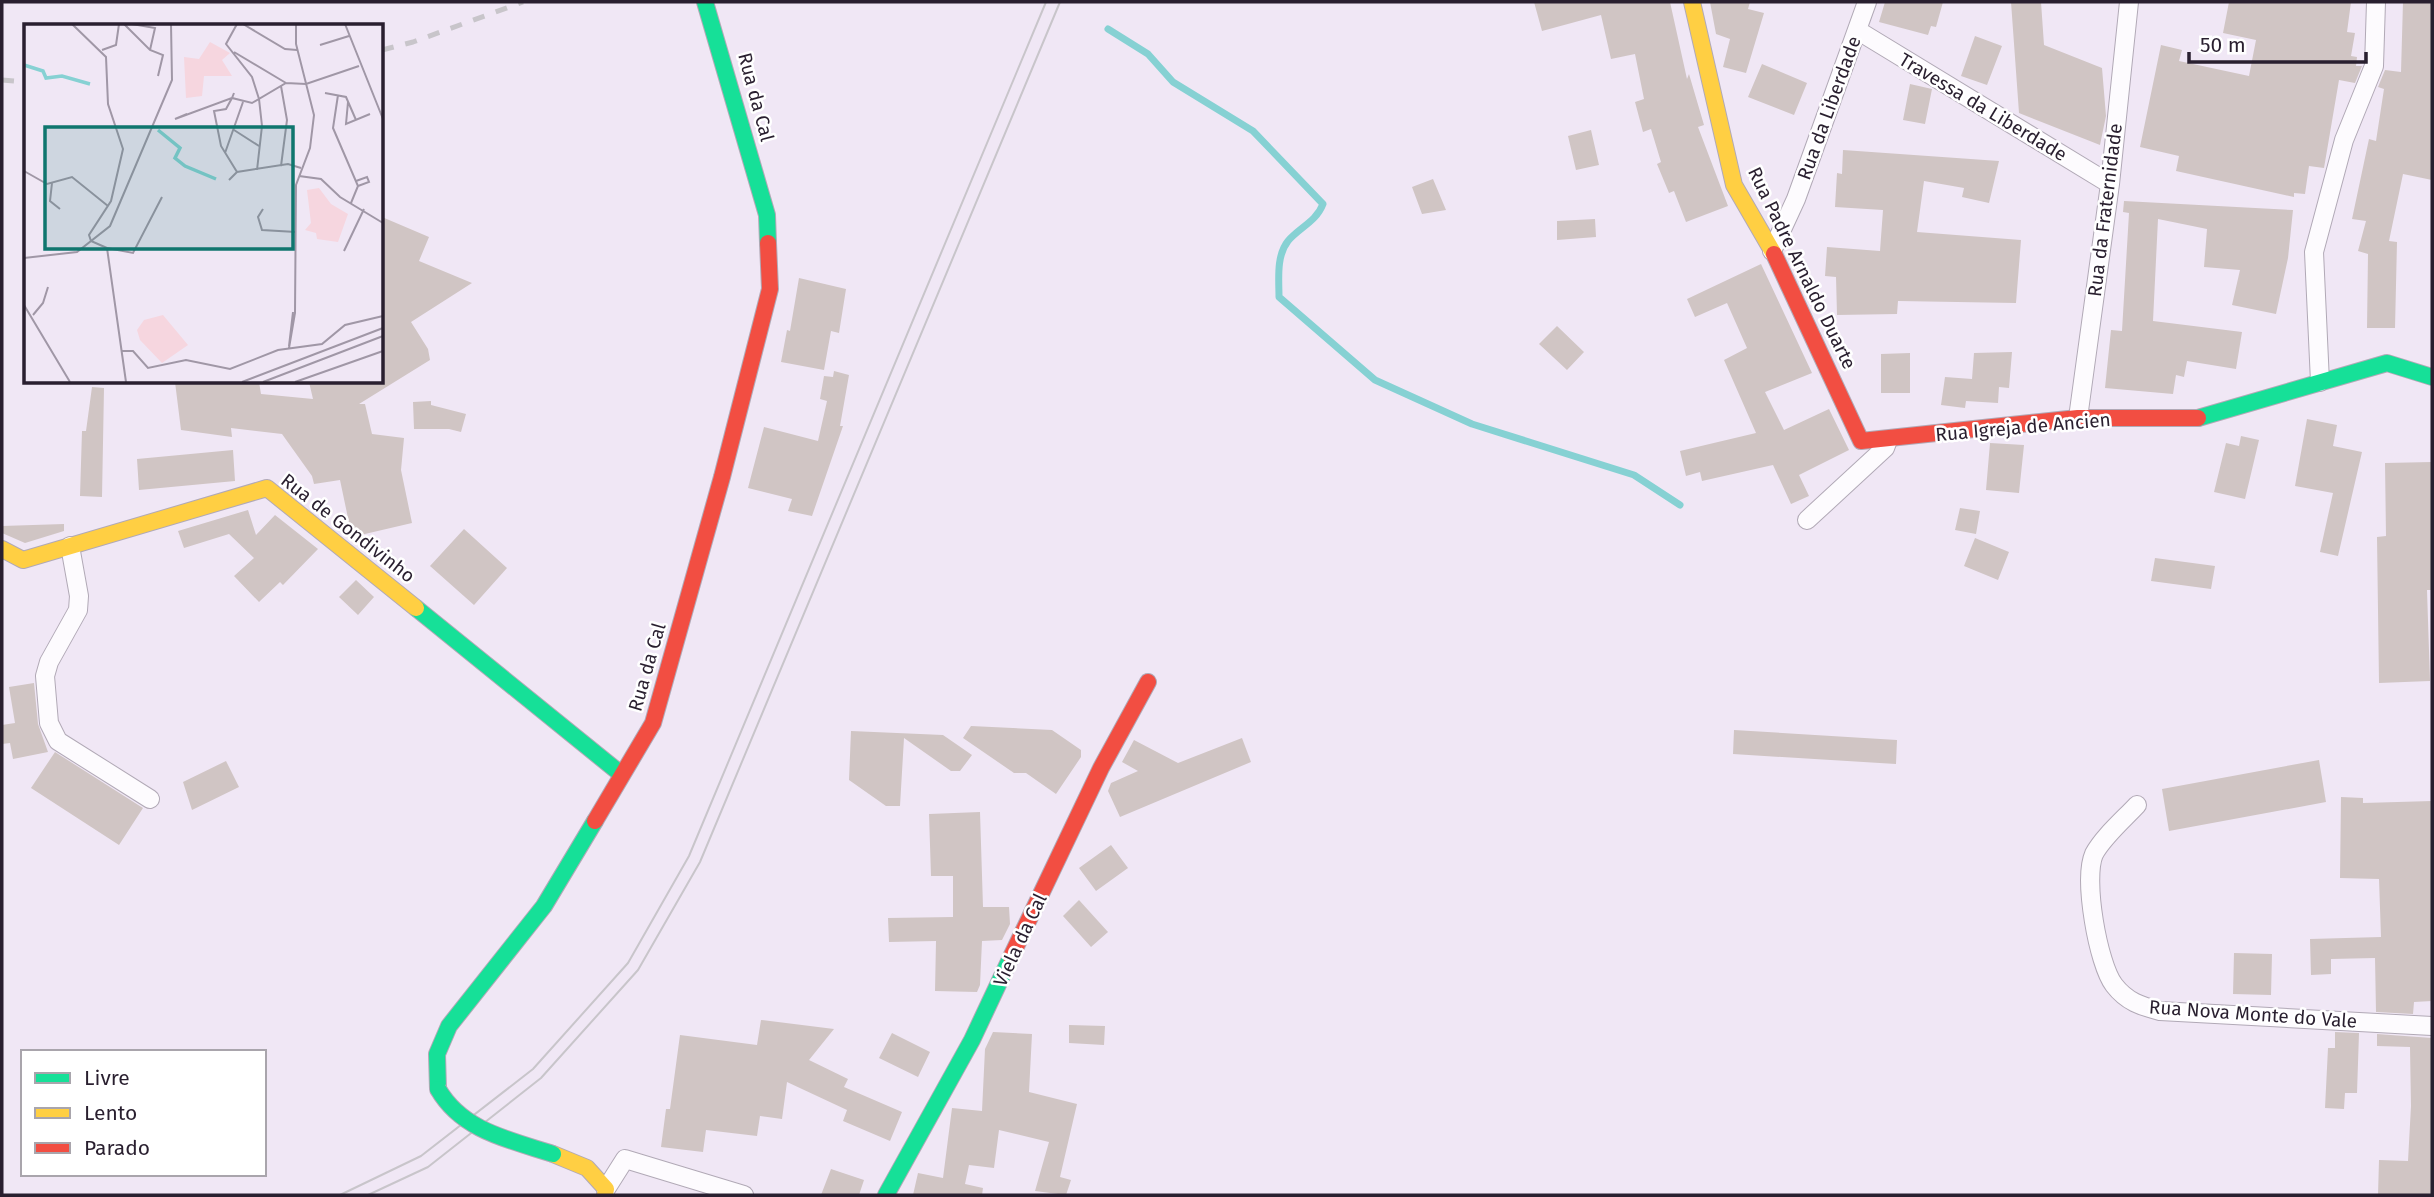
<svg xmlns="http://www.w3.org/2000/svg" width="2434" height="1197" viewBox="0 0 2434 1197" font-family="'Fira Sans',sans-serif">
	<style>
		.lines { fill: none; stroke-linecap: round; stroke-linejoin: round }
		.stream { stroke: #86d1d3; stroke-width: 7 }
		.building { fill: #d0c5c4 }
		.street-casing { stroke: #b1a9b6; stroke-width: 20 }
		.fast-casing { stroke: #b1a9b6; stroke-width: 18 }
		.slow-casing { stroke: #b1a9b6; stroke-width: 18 }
		.jam-casing { stroke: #b1a9b6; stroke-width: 18 }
		.street { stroke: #fdfbfe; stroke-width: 18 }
		.fast { stroke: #16e098; stroke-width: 16 }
		.slow { stroke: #ffcf43; stroke-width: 16 }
		.jam { stroke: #f24e42; stroke-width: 16 }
		.tram { stroke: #c8c5ca; stroke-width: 2 }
		.rail { stroke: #c8c5ca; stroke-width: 5; stroke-dasharray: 12 12; stroke-linecap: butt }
		.fast-bridge-casing { stroke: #b1a9b6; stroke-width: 18; stroke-linecap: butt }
		.fast-bridge { stroke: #16e098; stroke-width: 16 }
		.labels { text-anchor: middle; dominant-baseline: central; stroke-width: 5; stroke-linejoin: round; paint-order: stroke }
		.street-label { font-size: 19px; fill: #291f2f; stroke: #fff }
		.inset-river { fill: none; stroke: #86d1d3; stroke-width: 3.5 }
		.inset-road { fill: none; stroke: #a097a6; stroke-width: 2 }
		.view { fill: #0f766e; fill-opacity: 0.15; stroke: #0f766e; stroke-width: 3.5 }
		.inset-edge { fill: none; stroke: #291f2f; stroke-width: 3.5 }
	</style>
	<rect width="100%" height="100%" fill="#f0e7f5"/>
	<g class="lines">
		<path class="stream" d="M1108,29L1148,54L1173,82L1253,131L1323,204C1316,222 1300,227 1288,241C1276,256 1279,280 1279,297L1375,380L1472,424L1634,475L1680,505"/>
	</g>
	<path class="building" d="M1534,2H1670L1687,79L1689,74L1704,125L1698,127L1728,206L1686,222L1674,191L1669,193L1657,164L1661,162L1651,129L1643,132L1635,102L1644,99L1635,54L1611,59L1601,15L1542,31Z
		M1710,2H1750L1748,9L1764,13L1746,73L1723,67L1730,39L1716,34Z
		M1885,2H1943L1936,27L1931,26L1928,35L1879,22Z
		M2011,2H2041L2044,45L2102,68L2106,116L2100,145L2019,113Z
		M2229,2H2351L2347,32L2355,33L2351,56L2357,57L2356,66H2362L2355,83L2339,80L2324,168L2309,166L2305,194L2294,193V197L2176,171L2179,156L2140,147L2161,45L2182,50L2179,61L2249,76L2256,40L2223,33Z
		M2403,2H2432V180L2403,174L2389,241L2397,242L2395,328H2367L2368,254L2358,251L2366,221L2352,219L2369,139L2376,141L2384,89L2378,87L2385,70L2401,72Z
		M1975,36L2002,46L1987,85L1961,76Z
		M1762,64L1807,83L1794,115L1748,97Z
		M1910,84L1932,89L1925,124L1903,120Z
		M1591,130L1599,165L1576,170L1568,136Z
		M1843,150L1999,161L1989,203L1962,197L1964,188L1924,181L1917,232L2021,240L2016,303L1898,301L1897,314L1837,315L1836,277L1825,276L1827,247L1880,251L1883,210L1835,207L1837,173L1842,174Z
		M1433,179L1446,210L1422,214L1412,187Z
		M2124,201L2293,210L2288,258L2276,314L2232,305L2240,270L2204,267L2207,229L2158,219L2153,321L2242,332L2236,369L2187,361L2184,377L2176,375L2173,394L2105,388L2111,330L2122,331L2129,213L2123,212Z
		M382,217L429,237L419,261L472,283L411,322L428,349L430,360L359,404H365L372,434L404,438L401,470L412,523L352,537L340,480L314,484L312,476L282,434L231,428L232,437L181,430L175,382H259L261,394L313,399L309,382H382Z
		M1595,219L1596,237L1557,240V221Z
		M1761,264L1812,373L1765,392L1784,430L1829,409L1849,450L1799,475L1809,496L1791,504L1773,465L1702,481L1700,472L1686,476L1680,451L1756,433L1724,360L1747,348L1727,303L1695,317L1687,299Z
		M799,278L846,289L839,333L831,331L824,370L781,362L787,330L790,331Z
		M1557,326L1584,352L1567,370L1539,344Z
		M2012,352L2009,388L1999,387L1998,403L1966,401L1965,408L1941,405L1945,377L1972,379L1974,353Z
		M1910,353V393H1881V354Z
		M834,371L849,375L840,426H843L812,516L788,511L792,499L748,488L764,427L818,441L827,401L820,399L824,376L833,377Z
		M92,387L104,388L102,497L80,496L82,431H86Z
		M431,401V405L466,414L461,432L449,429H414L413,402Z
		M2307,419L2337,425L2333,446L2362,452L2338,556L2320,552L2333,493L2295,486Z
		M2241,436L2259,440L2245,499L2214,492L2226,443L2239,446Z
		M1990,443L2024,445L2019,493L1986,490Z
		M233,450L235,481L139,490L137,459Z
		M2432,462V590H2427L2430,681L2379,683L2377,537L2386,536L2385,463Z
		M1960,508L1980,511L1976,534L1955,530Z
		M248,510L256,535L275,515L318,549L283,585L280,582L259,602L234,576L254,558L229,534L184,548L178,531Z
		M64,524V531L25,543L2,533V526Z
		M464,529L507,568L474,605L430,566Z
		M1975,538L2009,552L1998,580L1964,566Z
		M2155,558L2215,566L2211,589L2151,581Z
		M356,580L374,597L358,615L339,597Z
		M34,683L38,724L48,752L13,759L10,743L2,744V725L15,723L9,687Z
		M971,726L1052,730L1081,750V757L1056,794L1026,773H1014L963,738Z
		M1734,730L1897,740L1896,764L1733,754Z
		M851,731L943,735L972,755L960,771H951L904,738L900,806H886L849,780Z
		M1242,738L1251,762L1120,817L1108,791L1111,783L1138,771L1122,762L1134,740L1178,763Z
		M55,752L143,808L119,845L31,788Z
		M2319,760L2326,802L2169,831L2162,789Z
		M226,761L239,787L192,810L183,782Z
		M2341,797L2363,798V803L2432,801V1001L2414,1002L2413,1014L2376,1012L2375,958L2331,959V974L2311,975L2310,939L2381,937L2379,879L2340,878Z
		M980,812L983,907H1009L1010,924L1002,940L982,941L980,985L977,992L935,991L936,941L889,942L888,918L953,917V876H931L929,814Z
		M1111,845L1128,868L1096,891L1079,868Z
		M1079,900L1108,932L1091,947L1063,916Z
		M2234,953L2272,954L2271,995L2233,994Z
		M761,1020L834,1029L809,1060L848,1079L844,1087L902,1112L890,1141L843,1121L847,1110L787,1082L782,1119L760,1116L757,1136L706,1130L703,1152L661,1147L666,1109H670L680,1035L757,1045Z
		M1069,1025L1105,1026L1104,1045L1069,1043Z
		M993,1032L1032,1034L1029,1092L1077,1104L1060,1177L1071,1180L1066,1195L1035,1191L1049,1142L999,1130L994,1168L969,1165L965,1184L983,1188L982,1195H913L918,1173L943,1178L952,1108L982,1111L985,1049Z
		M2335,1032L2359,1033L2357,1093H2345L2344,1109L2325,1108L2328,1048H2335Z
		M892,1033L930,1052L918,1077L879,1058Z
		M2377,1034L2432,1038V1195H2378L2379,1160L2408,1161L2411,1106L2410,1047L2377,1046Z
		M831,1169L864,1180L859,1195H821Z"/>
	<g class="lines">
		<g class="street-casing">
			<path id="street" d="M1857,30L2110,184
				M1772,251L1796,199L1867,2
				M2320,382L2314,252L2344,140L2374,66L2376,2
				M2078,418L2110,184L2129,2
				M1807,520L1885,448L1888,440
				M70,546L79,596L78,610L49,662L45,676L49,723L58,741L150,799
				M2137,805C2124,819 2103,837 2094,854C2083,879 2098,964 2114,985C2127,1002 2141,1006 2160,1011L2432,1026
				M606,1189L625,1159L744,1195"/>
		</g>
		<g class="fast-casing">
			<path id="fast" d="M705,2L767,215L768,243
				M2198,418L2387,363L2432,377
				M416,608L621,774
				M438,1089L437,1054L449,1026L544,906L595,821
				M886,1195L972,1040L1011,957"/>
		</g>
		<g class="slow-casing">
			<path id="slow" d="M1692,2L1734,185L1774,254
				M2,549L23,560L267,488L416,608
				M553,1154L587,1168L606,1189L605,1195"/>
		</g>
		<g class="jam-casing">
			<path id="jam" d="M1774,254L1861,441L2078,418H2198
				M595,821L653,723L722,477L770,289L768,243
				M1011,957L1101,768L1148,682"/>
		</g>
		<use href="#street" class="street"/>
		<use href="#fast" class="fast"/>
		<use href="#slow" class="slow"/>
		<use href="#jam" class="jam"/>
		<path class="tram" d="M340,1195L421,1156L533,1069L628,963L689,856L1046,2
			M368,1195L428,1167L541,1078L638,970L700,862L1060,2"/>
		<path class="rail" d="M382,50L413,42L523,2
			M2,80L26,82"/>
		<g class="fast-bridge-casing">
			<path id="fast-bridge" d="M438,1089C462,1131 510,1140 553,1154"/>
		</g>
		<use href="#fast-bridge" class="fast-bridge"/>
	</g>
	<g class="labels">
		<g class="street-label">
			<text transform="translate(756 97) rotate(75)">Rua da Cal</text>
			<text transform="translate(1983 107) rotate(31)">Travessa da Liberdade</text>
			<text transform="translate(1829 108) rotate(-70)">Rua da Liberdade</text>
			<text transform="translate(2105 210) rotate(-83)">Rua da Fraternidade</text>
			<text transform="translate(1802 268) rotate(64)">Rua Padre Arnaldo Duarte</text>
			<text transform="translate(2023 427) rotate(-5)">Rua Igreja de Ancien</text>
			<text transform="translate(348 528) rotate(38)">Rua de Gondivinho</text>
			<text transform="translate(647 667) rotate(-74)">Rua da Cal</text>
			<text transform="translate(1020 940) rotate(-65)">Viela da Cal</text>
			<text transform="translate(2253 1014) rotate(4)">Rua Nova Monte do Vale</text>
		</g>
	</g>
	<g transform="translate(24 24)">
		<rect width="359" height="359" fill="#f0e7f5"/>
		<path d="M186,18L206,29L198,36L208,52H180L178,72L162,74L160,33L175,35ZM295,164L307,180L324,190L314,218L293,215L292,209L281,206L287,199L283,166ZM139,291L164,321L138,339L116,316L113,306L120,296Z" fill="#f6d6df"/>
		<path class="inset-river" d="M0,41L19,47L22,54L38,52L66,60M134,106L156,124L151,134L161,142L192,155"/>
		<path class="inset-road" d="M48,0L82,33L84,80L99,125L87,177L65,211L67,217L83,224L102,358M100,0L126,26L139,31L134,52M108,0L131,4L126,26M213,0L202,20L228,53L235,75L238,102L233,146M219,0L261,25L273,26M321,0L359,95M296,21L325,12M78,26L92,21L95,0M210,28L262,59M257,62L263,96L257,142M301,69L322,73L332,96M314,71L309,104L334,162L327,179M324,78L322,100L346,90M163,90L151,95L208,74L210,69M210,106L235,122M201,129L219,78M0,147L23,160L48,153L84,182M213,148L197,122L190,87L202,85L208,74L228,79L262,59L282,60L335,42M275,152L297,155L316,173L359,199M205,156L213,148L264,140L277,144M332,157L343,153L345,158L334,162M28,159L26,177L36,185M239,185L234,193L238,206L272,208M83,224L109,229L138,173M320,227L340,185M0,234L53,228L86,202L148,56L147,0M0,281L46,358M9,291L19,279L24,263M265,322L269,288M265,324L271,289L272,161L286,124L290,91L272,20V0M97,327H109L124,344L162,336L206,345L254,326L298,320L321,301L359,292M218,358L359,304M239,358L359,312M271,358L359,327"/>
		<path class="view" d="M21,103H269V225H21Z"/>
		<rect width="359" height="359" class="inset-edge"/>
	</g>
	<rect width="2434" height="1197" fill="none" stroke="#291f2f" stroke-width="7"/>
	<rect x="21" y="1050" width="245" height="126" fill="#ffffff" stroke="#a9a5ac" stroke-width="2"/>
	<rect x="35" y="1073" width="35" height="10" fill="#16e098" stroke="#a9a5ac" stroke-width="2"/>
	<text x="84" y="1085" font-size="21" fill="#291f2f">Livre</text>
	<rect x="35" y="1108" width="35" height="10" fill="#ffcf43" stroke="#a9a5ac" stroke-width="2"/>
	<text x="84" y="1120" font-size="21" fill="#291f2f">Lento</text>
	<rect x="35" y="1143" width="35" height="10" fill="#f24e42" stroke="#a9a5ac" stroke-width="2"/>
	<text x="84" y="1155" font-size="21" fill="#291f2f">Parado</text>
	<path d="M2189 52v10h177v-10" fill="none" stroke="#291f2f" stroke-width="3.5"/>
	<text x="2200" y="52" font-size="21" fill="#291f2f" stroke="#ffffff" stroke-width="5" paint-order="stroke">50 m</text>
</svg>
